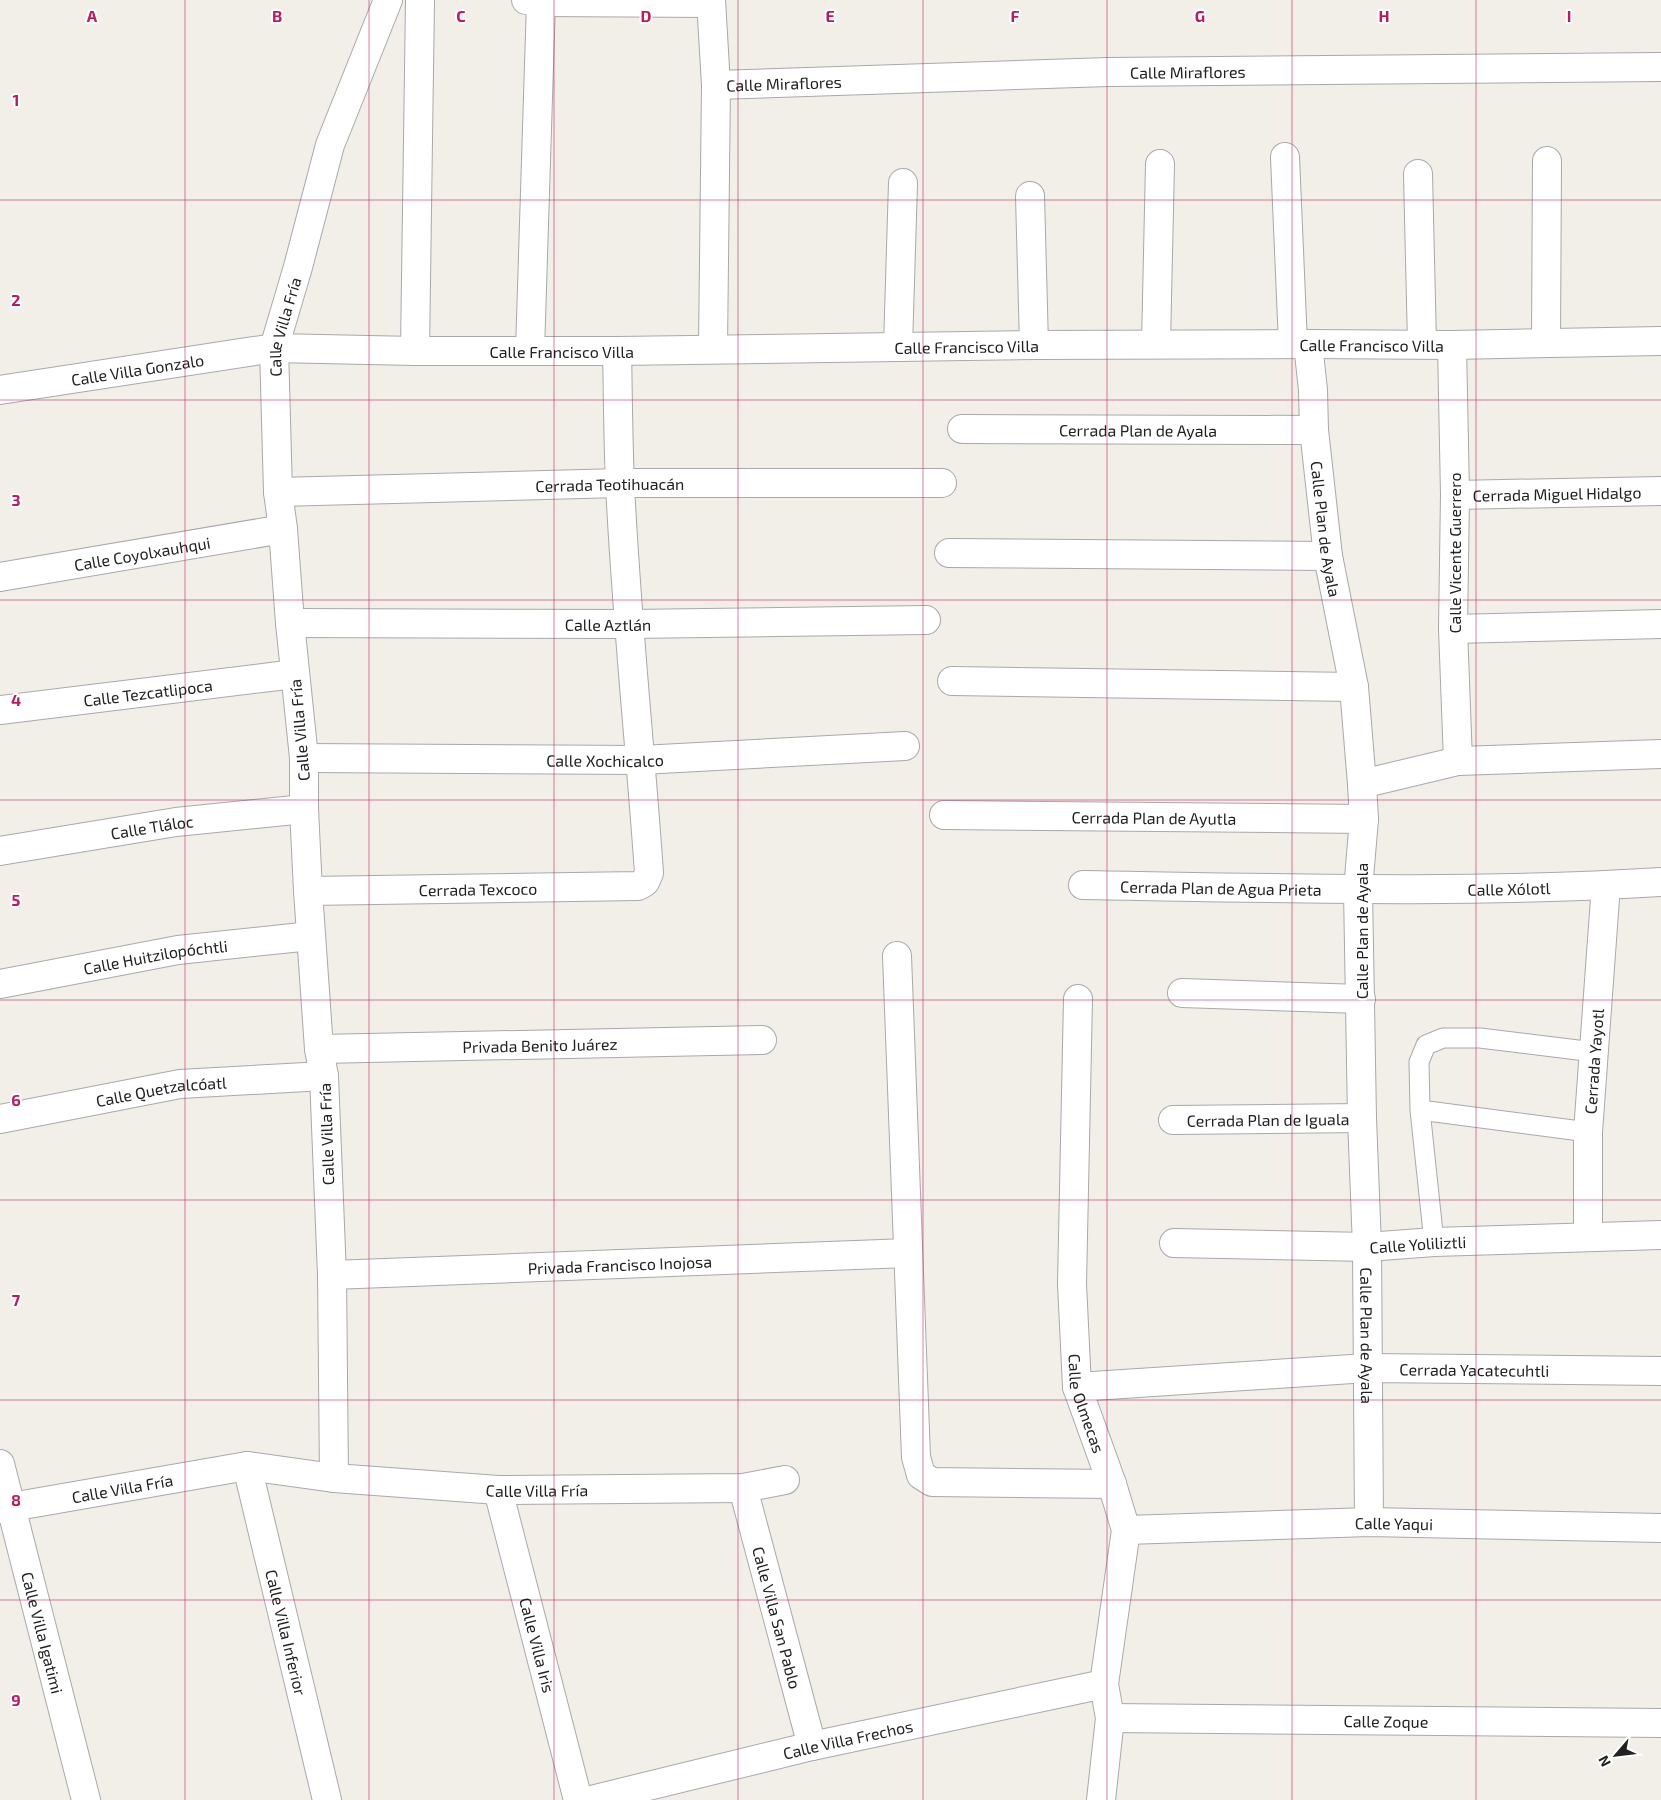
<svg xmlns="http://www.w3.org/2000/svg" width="1661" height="1800" viewBox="0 0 1661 1800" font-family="'Exo 2',sans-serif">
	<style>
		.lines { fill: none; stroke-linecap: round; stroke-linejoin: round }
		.service-casing { stroke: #a9a9a9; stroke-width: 21 }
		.minor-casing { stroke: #a9a9a9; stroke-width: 30 }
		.tertiary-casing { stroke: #a9a9a9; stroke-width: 30 }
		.service { stroke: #fff; stroke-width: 19 }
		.minor { stroke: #fff; stroke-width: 28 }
		.tertiary { stroke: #fff; stroke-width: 28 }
		.grid { fill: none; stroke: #c2185b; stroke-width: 1; stroke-opacity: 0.55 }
		.labels { text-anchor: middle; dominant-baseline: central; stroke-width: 4; stroke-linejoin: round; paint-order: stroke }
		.street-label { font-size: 16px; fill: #222; stroke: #fff }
		.grid-label { font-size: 16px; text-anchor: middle; font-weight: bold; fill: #c2185b; stroke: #fff; stroke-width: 4; stroke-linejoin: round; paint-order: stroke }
	</style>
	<rect width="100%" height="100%" fill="#f2efe9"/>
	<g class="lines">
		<g class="service-casing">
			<path id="service" d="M1420,1110L1588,1132
				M1434,1242L1420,1110L1419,1062L1426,1045L1443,1038H1480L1594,1052"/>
		</g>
		<g class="minor-casing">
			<g id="minor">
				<path d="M526,0L541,2L711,3"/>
				<path d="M711,0L716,85L713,348"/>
				<path id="s1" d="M716,85L1108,72L1661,67"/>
				<path d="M1285,157L1293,344"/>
				<path d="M1418,174L1422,344"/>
				<path d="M1030,196L1034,345"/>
				<path d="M1546,342L1547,161"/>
				<path d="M1156,344L1160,164"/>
				<path id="s2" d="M1308,344L1313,390L1314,430L1328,556L1354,687L1362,784L1364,819L1358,890L1362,1118L1367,1247L1369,1522"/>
				<path d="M1452,345L1455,495L1453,629L1458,761"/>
				<path d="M898,347L903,183"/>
				<path d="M415,351L420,0"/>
				<path d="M530,351L541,2"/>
				<path id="s3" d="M962,429L1314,430"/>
				<path id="s4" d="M278,492L620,483H942"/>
				<path id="s5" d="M1455,495L1661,491"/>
				<path d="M949,553L1328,556"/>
				<path id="s6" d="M0,577L283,529"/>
				<path id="s7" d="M290,623L629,624L926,620"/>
				<path d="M1453,629L1661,624"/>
				<path d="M952,681L1354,687"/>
				<path id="s8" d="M0,710L295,674"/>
				<path id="s9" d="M304,758L641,760L905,746"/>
				<path d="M1362,784L1458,761L1661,754"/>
				<path id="s10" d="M944,815L1364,819"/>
				<path id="s11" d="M0,851L176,822L304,809"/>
				<path id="s12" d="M1083,885C1275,888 1468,894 1661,882"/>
				<path id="s13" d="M308,891L638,886L645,882L649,873C640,743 626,614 620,484C618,439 618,395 617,351"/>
				<path d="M897,956L916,1457L921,1475L932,1482L1112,1484"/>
				<path id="s14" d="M0,984L178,950L311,936"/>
				<path d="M1182,993L1361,999"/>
				<path id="s15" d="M1078,999L1072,1284L1077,1387L1112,1484L1126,1530L1104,1684L1110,1718L1101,1800"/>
				<path id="s16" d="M319,1049L762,1040"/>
				<path id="s17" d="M0,1119L180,1084L324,1076"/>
				<path id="s18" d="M1173,1120L1362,1118"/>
				<path id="s19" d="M1588,1237V1132L1606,885"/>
				<path id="s20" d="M1174,1243L1367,1247L1434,1242L1661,1235"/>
				<path id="s21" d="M332,1275L908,1253"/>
				<path id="s22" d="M1077,1387L1367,1368L1661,1371"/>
				<path id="s23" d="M0,1464L86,1800"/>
				<path id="s24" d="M247,1466L327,1800"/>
				<path id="s25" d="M334,1478L332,1275L324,1076L319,1049L308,891L304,809V758L290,623L283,529L278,492L274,348L298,267L330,145L388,0"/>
				<path id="s26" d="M743,1488L812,1746"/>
				<path id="s27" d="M498,1490L578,1800"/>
				<path id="s28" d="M0,1509L247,1466L334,1478L498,1490L743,1488L785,1480"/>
				<path id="s29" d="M1126,1530L1369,1522L1661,1528"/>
				<path id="s30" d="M1110,1718L1661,1723"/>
				<path id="s31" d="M591,1800L812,1746L1104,1684"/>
			</g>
		</g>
		<g class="tertiary-casing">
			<g id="tertiary">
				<path id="s32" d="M0,390L274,348L415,351H617L1034,345L1308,344L1452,345L1661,341"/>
			</g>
		</g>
		<use href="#service" class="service"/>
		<use href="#minor" class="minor"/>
		<use href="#tertiary" class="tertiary"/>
	</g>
	<path class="grid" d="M185,0V1800M369,0V1800M554,0V1800M738,0V1800M923,0V1800M1107,0V1800M1292,0V1800M1476,0V1800M0,200H1661M0,400H1661M0,600H1661M0,800H1661M0,1000H1661M0,1200H1661M0,1400H1661M0,1600H1661"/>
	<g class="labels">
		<g class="street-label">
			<text stroke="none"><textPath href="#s1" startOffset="472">Calle Miraflores</textPath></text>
			<text stroke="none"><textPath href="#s1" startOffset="68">Calle Miraflores</textPath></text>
			<text stroke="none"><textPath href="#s25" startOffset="1155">Calle Villa Fría</textPath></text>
			<text stroke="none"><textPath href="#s32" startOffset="1375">Calle Francisco Villa</textPath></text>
			<text stroke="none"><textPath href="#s32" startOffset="970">Calle Francisco Villa</textPath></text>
			<text stroke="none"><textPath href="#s32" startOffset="565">Calle Francisco Villa</textPath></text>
			<text stroke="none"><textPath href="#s32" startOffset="139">Calle Villa Gonzalo</textPath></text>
			<text stroke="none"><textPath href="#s3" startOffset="176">Cerrada Plan de Ayala</textPath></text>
			<text stroke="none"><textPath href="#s4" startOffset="332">Cerrada Teotihuacán</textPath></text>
			<text stroke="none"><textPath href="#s5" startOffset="102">Cerrada Miguel Hidalgo</textPath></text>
			<text stroke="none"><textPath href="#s2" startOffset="186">Calle Plan de Ayala</textPath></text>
			<text stroke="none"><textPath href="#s6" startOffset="144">Calle Coyolxauhqui</textPath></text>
			<text transform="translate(1454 553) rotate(-90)">Calle Vicente Guerrero</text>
			<text stroke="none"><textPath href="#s7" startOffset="318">Calle Aztlán</textPath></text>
			<text stroke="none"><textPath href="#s8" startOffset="149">Calle Tezcatlipoca</textPath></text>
			<text transform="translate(299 730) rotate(-95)">Calle Villa Fría</text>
			<text stroke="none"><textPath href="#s9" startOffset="301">Calle Xochicalco</textPath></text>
			<text stroke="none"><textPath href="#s10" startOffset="210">Cerrada Plan de Ayutla</textPath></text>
			<text stroke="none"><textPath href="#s11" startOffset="154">Calle Tláloc</textPath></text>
			<text stroke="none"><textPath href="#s12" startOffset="138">Cerrada Plan de Agua Prieta</textPath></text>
			<text stroke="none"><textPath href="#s12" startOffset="426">Calle Xólotl</textPath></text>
			<text stroke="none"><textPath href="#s13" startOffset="170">Cerrada Texcoco</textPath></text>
			<text transform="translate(1361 931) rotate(-90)">Calle Plan de Ayala</text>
			<text stroke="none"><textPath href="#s14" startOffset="158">Calle Huitzilopóchtli</textPath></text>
			<text stroke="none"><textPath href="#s16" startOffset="221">Privada Benito Juárez</textPath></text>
			<text stroke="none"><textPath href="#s19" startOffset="176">Cerrada Yayotl</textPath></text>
			<text stroke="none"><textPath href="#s17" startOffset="164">Calle Quetzalcóatl</textPath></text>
			<text stroke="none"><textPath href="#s18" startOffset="95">Cerrada Plan de Iguala</textPath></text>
			<text transform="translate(326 1134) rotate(-92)">Calle Villa Fría</text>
			<text stroke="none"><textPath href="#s20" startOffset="244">Calle Yoliliztli</textPath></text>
			<text stroke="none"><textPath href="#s21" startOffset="288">Privada Francisco Inojosa</textPath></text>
			<text stroke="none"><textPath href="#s2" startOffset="996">Calle Plan de Ayala</textPath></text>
			<text stroke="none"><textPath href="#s22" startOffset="398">Cerrada Yacatecuhtli</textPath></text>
			<text stroke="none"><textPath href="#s15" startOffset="406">Calle Olmecas</textPath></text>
			<text stroke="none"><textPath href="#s28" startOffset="124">Calle Villa Fría</textPath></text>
			<text stroke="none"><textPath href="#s28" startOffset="542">Calle Villa Fría</textPath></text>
			<text stroke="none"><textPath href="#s29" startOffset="268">Calle Yaqui</textPath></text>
			<text stroke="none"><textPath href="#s26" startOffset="134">Calle Villa San Pablo</textPath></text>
			<text stroke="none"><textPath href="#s23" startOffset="174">Calle Villa Igatimi</textPath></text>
			<text stroke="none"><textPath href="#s24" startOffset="171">Calle Villa Inferior</textPath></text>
			<text stroke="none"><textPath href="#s27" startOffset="160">Calle Villa Iris</textPath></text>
			<text stroke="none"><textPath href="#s30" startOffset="276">Calle Zoque</textPath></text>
			<text stroke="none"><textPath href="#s31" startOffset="264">Calle Villa Frechos</textPath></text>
		</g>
	</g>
	<g class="grid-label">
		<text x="92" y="22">A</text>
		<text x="277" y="22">B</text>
		<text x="461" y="22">C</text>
		<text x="646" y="22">D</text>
		<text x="830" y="22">E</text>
		<text x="1015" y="22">F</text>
		<text x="1200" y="22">G</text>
		<text x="1384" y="22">H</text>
		<text x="1569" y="22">I</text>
		<text x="16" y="106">1</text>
		<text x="16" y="306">2</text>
		<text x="16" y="506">3</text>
		<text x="16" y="706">4</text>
		<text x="16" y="906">5</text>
		<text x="16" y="1106">6</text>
		<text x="16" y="1306">7</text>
		<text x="16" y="1506">8</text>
		<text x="16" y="1706">9</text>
	</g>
	<g transform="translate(1616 1755) rotate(242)" stroke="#ffffff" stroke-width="4" paint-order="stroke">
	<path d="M0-4L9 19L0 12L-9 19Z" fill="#222222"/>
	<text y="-8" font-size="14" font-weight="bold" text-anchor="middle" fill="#222222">N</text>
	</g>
</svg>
